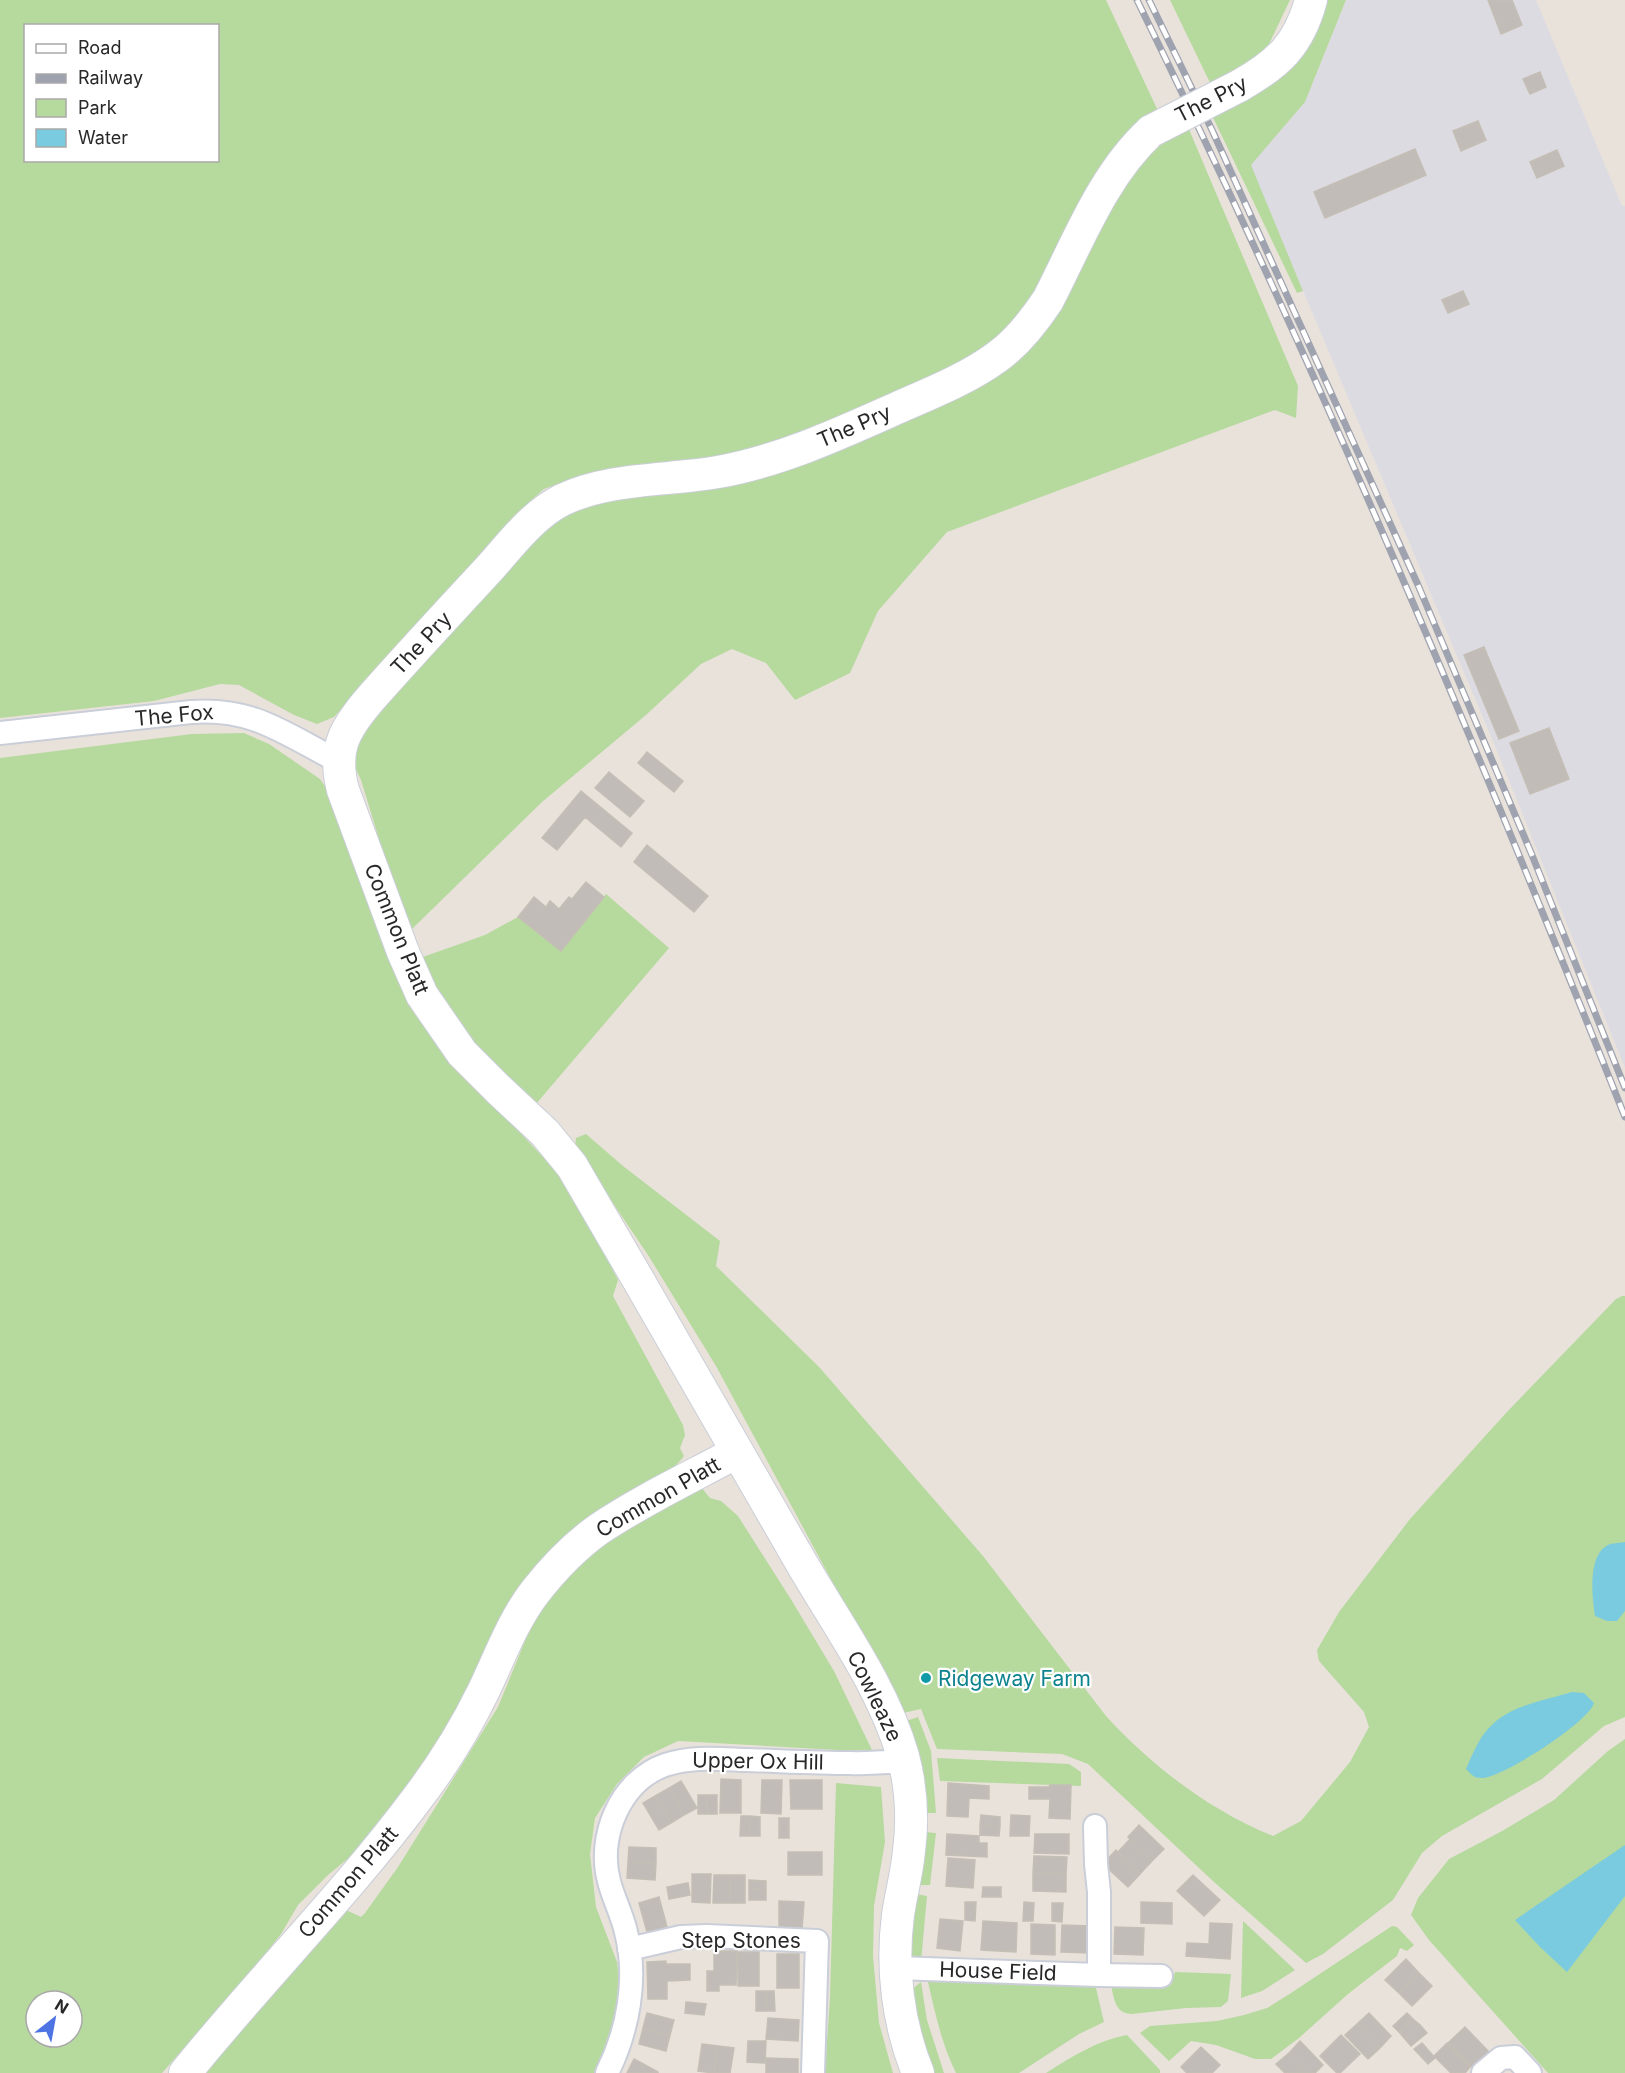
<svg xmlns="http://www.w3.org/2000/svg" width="1625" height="2073" viewBox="0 0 1625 2073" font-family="Inter,sans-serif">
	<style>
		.industrial { fill: #dddbe2 }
		.green { fill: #b6d99e; fill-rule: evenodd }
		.water { fill: #7acbdf }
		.building { fill: #c1bcb8; stroke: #c4beb5; stroke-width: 1.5 }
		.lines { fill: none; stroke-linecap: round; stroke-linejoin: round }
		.street-casing { stroke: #caced8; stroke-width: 26 }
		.secondary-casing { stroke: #caced8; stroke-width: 34 }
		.street { stroke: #fff; stroke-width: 22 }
		.secondary { stroke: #fff; stroke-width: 32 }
		.rail-casing { stroke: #9fa3b0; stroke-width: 7 }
		.rail { stroke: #fff; stroke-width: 4.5; stroke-dasharray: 14; stroke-linecap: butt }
		.secondary-bridge-casing { stroke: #caced8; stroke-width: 34; stroke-linecap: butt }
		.secondary-bridge { stroke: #fff; stroke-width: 32 }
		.culture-dot { fill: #0f9aa8; stroke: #fff; stroke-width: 2 }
		.labels { text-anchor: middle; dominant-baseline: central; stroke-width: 4.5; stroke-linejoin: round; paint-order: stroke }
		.street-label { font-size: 21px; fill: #282828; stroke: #fff }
		.culture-label { font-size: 21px; fill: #0d838f; stroke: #fff; text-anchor: start }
	</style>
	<rect width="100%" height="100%" fill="#e9e2db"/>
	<path class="industrial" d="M1346,0H1536L1622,206H1625V1068L1497,751L1250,165L1305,102Z"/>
	<path class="green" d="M0,0H1106L1159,113L1026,306L996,340L931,381L755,451L662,468L589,473L544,489L528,503L470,566L334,717L317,724L294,715L239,685L220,684L154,701L0,718ZM26,26H218V160H26Z
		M1170,0H1290L1269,44L1255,59L1212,87Z
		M1319,0H1346L1305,102L1251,165L1303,291L1297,293L1209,109Z
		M1185,120L1298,386L1296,418L1275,410L947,532L878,611L850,673L795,700L766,663L732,649L701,664L646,715L542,802L411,930L396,895L361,780L350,757L361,728L551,517L967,386L1137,162Z
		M244,733L269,744L320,779L346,817L464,1073L542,1156H550L567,1182L618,1280L613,1296L683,1425L685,1435L680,1448L684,1456C670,1475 646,1485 625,1497L470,1689L424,1765L373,1838L328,1875L298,1905L281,1934L249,1974L162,2073H0V758L192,734ZM36,2001H72V2037H36Z
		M606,894L669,948L536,1104L504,1077L455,1023L420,958L485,935L518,917L561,951Z
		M586,1134L623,1166L720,1241L716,1266L820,1368L983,1556L1106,1716C1153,1767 1209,1810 1273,1836L1301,1821L1350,1762L1369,1727L1364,1712L1319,1661L1317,1650L1339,1612L1410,1519L1506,1413L1616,1299L1622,1296H1625V1717L1604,1726L1542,1779L1442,1836L1422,1853L1393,1900L1323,1954L1306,1963L1214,1882L1088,1764L1062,1754L937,1749L921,1709L903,1713L716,1366L648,1255L575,1147L576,1138Z
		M701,1487L710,1498L721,1501L738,1516L792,1601L834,1671L872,1750H837L678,1741L644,1757L617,1784L595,1818L590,1854L596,1907L617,1962L620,1991L606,2056L595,2073H197L346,1910L361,1917L365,1913L398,1867L498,1707L539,1607L589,1550Z
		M918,1717L931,1751L936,1813H926L903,1722Z
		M1625,1739V2073H1548L1429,1940L1411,1915L1418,1898L1449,1859L1504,1830L1554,1800L1608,1751Z
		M937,1758L1069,1764L1081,1772V1786L940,1781Z
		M836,1783L881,1787L885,1842L874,1906L873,1956L879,2023L893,2073H825L830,1997Z
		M925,1832L936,1833L930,1885H919Z
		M916,1894L927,1896L921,1962L909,1953Z
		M1243,1921L1295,1970L1262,1991L1241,1998Z
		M1392,1926L1397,1927L1414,1945L1407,1951L1400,1948L1397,1956L1348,1994L1299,2038L1271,2059H1255L1216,2045L1191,2041L1169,2061L1140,2033L1150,2026L1217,2021L1244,2015L1267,2008L1291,1993Z
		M1175,1972L1231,1974L1228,2001L1221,2007L1186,2008L1132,2014C1115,2014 1114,1998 1111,1985H1171Z
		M921,1982L927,2020L944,2073H930L911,1990Z
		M928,1982L1095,1984L1104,2022L1079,2034L1019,2073H956C942,2045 935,2013 928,1982Z
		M1127,2035L1160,2070V2073H1046C1071,2057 1098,2040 1127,2035Z"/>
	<path class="water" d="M1625,1542V1611L1617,1621H1607L1595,1616C1592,1597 1587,1553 1610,1544C1615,1543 1620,1543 1625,1542Z
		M1572,1692L1584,1693L1594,1703C1589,1722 1501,1779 1481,1778C1473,1778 1470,1773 1466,1769C1473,1753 1480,1735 1493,1724C1513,1705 1546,1700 1572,1692Z
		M1625,1845V1896L1567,1972L1540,1947L1515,1920Z"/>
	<path class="building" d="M1488,0H1512L1522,25L1501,34Z
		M1540,72L1546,87L1530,94L1523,79Z
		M1478,121L1486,140L1461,151L1453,131Z
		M1415,149L1426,175L1325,218L1314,192Z
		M1557,150L1564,166L1537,178L1530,162Z
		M1463,291L1469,304L1448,313L1442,300Z
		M1484,647L1519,731L1499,739L1464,655Z
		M1549,728L1569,779L1530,794L1510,743Z
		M647,752L683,781L674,792L638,763Z
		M609,772L644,801L630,817L595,788Z
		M581,791L632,833L621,847L585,817L557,850L542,838Z
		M647,845L708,896L694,912L634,862Z
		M586,882L604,897L561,951L518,917L534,897L546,907L550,901L559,909L569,897L572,899Z
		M721,1779L741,1780V1813H720Z
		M762,1780H782L781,1814L761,1813Z
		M790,1780H822V1809H791Z
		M681,1781L697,1808L684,1815L669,1788Z
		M948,1783L989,1786V1799L969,1798L968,1817L947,1816Z
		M1050,1785H1071L1070,1819L1049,1818L1050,1799H1029V1787H1049Z
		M669,1788L684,1815L671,1823L655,1796Z
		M698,1795H707V1814H698Z
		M707,1795H717V1814H707Z
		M655,1796L671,1823L659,1830L643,1803Z
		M981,1815L1000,1817V1826L980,1825Z
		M1011,1815L1030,1816L1029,1836H1010Z
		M741,1816H750L749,1836H740Z
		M750,1816L760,1817V1836H749Z
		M779,1818H789V1838H779Z
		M980,1825L1000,1826L999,1836L980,1835Z
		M1139,1825L1164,1849L1152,1861L1128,1837Z
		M947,1834L979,1836V1843H987V1857L946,1855Z
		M1035,1834H1069V1854L1034,1853Z
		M1130,1839L1152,1861L1140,1874L1118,1852Z
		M629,1847L656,1848V1863L628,1862Z
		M1116,1850L1140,1874L1128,1887L1103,1864Z
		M788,1852H822V1875H788Z
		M1034,1856L1067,1857L1066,1874L1033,1873Z
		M948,1858L975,1860L973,1888L946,1886Z
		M628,1862L656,1863L655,1880L627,1878Z
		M1033,1873L1066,1874V1892L1033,1891Z
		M692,1874H711L710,1903L692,1902Z
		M714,1875H730V1903H713Z
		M730,1875H745V1903H730Z
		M1193,1875L1220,1900L1204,1916L1177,1891Z
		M749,1880L766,1881V1889L749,1888Z
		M688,1883L690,1895L669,1899L667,1887Z
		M983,1887H1001V1897H982Z
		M749,1888L766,1889V1900H749Z
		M659,1897L667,1927L647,1932L639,1903Z
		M779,1901L804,1902L802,1929H779Z
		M965,1902H976L975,1921L965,1920Z
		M1024,1902L1034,1903L1033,1921H1023Z
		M1141,1902L1172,1903V1924L1141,1923Z
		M1052,1903H1063L1062,1922L1052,1921Z
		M940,1919L963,1921L960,1951L937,1948Z
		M983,1921L1017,1923L1016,1952L981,1950Z
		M1210,1923L1232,1924L1230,1959L1186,1956L1187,1943L1209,1944Z
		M1031,1924L1055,1925V1955L1031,1954Z
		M1062,1925L1091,1926L1090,1953L1061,1952Z
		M1115,1927L1144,1928L1143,1955L1114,1954Z
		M714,1951H737L736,1985H719V1991H707V1971H714Z
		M738,1952H759V1986H738Z
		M777,1954H799V1988H777Z
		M1406,1959L1419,1973L1399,1993L1385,1980Z
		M666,1961V1964H690V1980L667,1981V1999H648L647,1962Z
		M1419,1973L1432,1986L1412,2006L1399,1993Z
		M756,1991H766L767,2011H756Z
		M766,1991H774L775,2011H767Z
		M686,2002L706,2004L704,2015L685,2013Z
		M647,2013L674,2020L670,2035L643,2028Z
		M1369,2013L1391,2036L1380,2048L1357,2024Z
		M1407,2013L1413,2019L1399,2032L1393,2026Z
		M768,2018L799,2020L798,2041L766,2039Z
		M1413,2019L1420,2025L1405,2039L1399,2032Z
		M1357,2024L1380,2048L1368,2059L1345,2035Z
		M1420,2025L1427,2033L1411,2046L1405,2039Z
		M1465,2027L1489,2052L1473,2068L1448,2043Z
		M643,2028L670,2035L666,2051L639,2044Z
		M1341,2035L1360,2054L1340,2073H1337L1320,2056Z
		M748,2041H766L765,2063L747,2062Z
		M1300,2041L1323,2065L1315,2073H1308L1289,2053Z
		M1422,2043L1435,2058L1428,2064L1414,2049Z
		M1447,2043L1470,2067L1465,2073H1451L1434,2056Z
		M702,2044L718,2046L714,2073L698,2071Z
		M718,2046L734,2048L730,2073H714Z
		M1201,2047L1220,2065L1212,2073H1187L1181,2067Z
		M1289,2053L1308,2073H1285L1276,2064Z
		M766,2058L798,2059V2073H766Z
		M634,2059L658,2072V2073H627Z"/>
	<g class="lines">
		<g class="street-casing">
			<path id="street" d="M0,733L191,712C253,707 285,734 338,761
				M629,1949L681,1937L707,1936L817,1941L813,2073
				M896,1968L1099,1975V1892L1096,1864L1095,1826
				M1099,1975L1161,1976
				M607,2073C628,2031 638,1979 626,1932C622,1914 613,1898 609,1881C597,1837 620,1781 665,1765C691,1756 719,1759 746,1760C780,1761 815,1763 850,1763C868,1764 886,1761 904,1762
				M1483,2073L1501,2058L1515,2057L1530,2073"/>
		</g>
		<g class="secondary-casing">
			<path id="secondary" d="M1239,86C1278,64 1299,45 1311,0
				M185,2073C260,1980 345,1895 416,1800C442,1766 464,1731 483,1692C499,1659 512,1622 535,1592C553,1569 575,1546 599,1529C642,1500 691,1477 737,1452
				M918,2073C898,2024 891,1968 898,1915C901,1894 907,1873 909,1851C913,1820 911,1786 903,1756C882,1684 835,1622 798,1557C723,1427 648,1296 572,1166L545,1133L498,1089L462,1053L422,995L403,952L343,790C332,749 345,728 371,698C409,655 448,613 487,571C509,547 532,515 562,500C610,477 667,481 718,472C780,461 839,434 897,408C931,393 967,379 997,357C1018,342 1034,321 1048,300C1078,242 1103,175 1151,131"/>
		</g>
		<use href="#street" class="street"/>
		<use href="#secondary" class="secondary"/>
		<g class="rail-casing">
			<path id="rail" d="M1137,0C1316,365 1475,740 1625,1117
				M1149,0L1212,130L1418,585L1532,855L1625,1088"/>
		</g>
		<use href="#rail" class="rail"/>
		<g class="secondary-bridge-casing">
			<path id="secondary-bridge" d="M1151,131L1239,86"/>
		</g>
		<use href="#secondary-bridge" class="secondary-bridge"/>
	</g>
	<circle class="culture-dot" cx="926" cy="1678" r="6"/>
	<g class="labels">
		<g class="street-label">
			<text transform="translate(1211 99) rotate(-27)">The Pry</text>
			<text transform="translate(854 426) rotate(-23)">The Pry</text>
			<text transform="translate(421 643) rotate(-47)">The Pry</text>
			<text transform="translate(174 715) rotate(-5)">The Fox</text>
			<text transform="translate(397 929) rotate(68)">Common Platt</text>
			<text transform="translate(658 1497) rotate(-30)">Common Platt</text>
			<text transform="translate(875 1696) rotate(64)">Cowleaze</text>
			<text transform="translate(758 1761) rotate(1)">Upper Ox Hill</text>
			<text transform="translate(348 1882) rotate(-49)">Common Platt</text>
			<text x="741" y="1940">Step Stones</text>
			<text transform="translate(998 1971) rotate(2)">House Field</text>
		</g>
		<g class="culture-label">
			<text x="938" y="1678">Ridgeway Farm</text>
		</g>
	</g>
	<rect x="24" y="24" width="195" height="138" fill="#ffffff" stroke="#a9a9a9" stroke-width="1.5"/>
	<rect x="36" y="44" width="30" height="9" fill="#ffffff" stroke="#a9a9a9" stroke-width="1.5"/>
	<text x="78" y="54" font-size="18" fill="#282828">Road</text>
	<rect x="36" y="74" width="30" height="9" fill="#9fa3b0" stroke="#a9a9a9" stroke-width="1.5"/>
	<text x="78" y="84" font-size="18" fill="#282828">Railway</text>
	<rect x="36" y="99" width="30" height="18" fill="#b6d99e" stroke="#a9a9a9" stroke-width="1.5"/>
	<text x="78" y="114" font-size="18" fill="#282828">Park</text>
	<rect x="36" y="129" width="30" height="18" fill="#7acbdf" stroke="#a9a9a9" stroke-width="1.5"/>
	<text x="78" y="144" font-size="18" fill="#282828">Water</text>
	<g transform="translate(54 2019) rotate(31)"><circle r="28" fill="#ffffff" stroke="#a9a9a9" stroke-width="1.5"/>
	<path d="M0-4.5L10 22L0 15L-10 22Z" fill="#4e74e4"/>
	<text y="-9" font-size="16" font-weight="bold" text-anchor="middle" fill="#282828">N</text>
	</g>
</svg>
